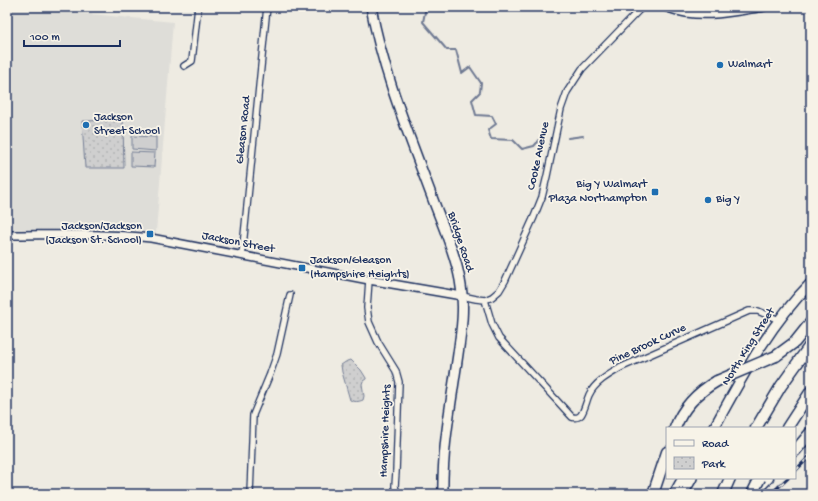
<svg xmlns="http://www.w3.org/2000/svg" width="818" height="501" viewBox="0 0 818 501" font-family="'Gochi Hand',sans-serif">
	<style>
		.built { fill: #deddd8 }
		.grass { fill: #cfcfcf; stroke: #757f96 }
		.park { fill: url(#park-dots); stroke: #757f96 }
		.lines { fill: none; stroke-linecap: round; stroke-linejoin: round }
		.stream { stroke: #6e7992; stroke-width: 2 }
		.minor-casing { stroke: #1b2f5e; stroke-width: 8 }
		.tertiary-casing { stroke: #1b2f5e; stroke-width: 10 }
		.primary-casing { stroke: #1b2f5e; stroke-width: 12 }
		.motorway-casing { stroke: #1b2f5e; stroke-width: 13 }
		.minor { stroke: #f7f3e8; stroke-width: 5.5 }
		.tertiary { stroke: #f7f3e8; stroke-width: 7 }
		.primary { stroke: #f7f3e8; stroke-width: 9 }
		.motorway { stroke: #f7f3e8; stroke-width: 10 }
		.rail-casing { stroke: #1b2f5e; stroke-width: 3.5 }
		.rail { stroke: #f7f3e8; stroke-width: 2; stroke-dasharray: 6; stroke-linecap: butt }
		.motorway-bridge-casing { stroke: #1b2f5e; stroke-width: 13; stroke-linecap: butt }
		.motorway-bridge { stroke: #f7f3e8; stroke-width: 10 }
		.poi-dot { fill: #1f6fb2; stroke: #f7f3e8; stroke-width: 1.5 }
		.labels { text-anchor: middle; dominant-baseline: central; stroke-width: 3.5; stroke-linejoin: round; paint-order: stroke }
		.poi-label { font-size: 12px; fill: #1b2f5e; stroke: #f7f3e8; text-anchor: start }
		.street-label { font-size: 12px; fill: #1b2f5e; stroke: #f7f3e8 }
	</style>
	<defs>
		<pattern id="park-dots" width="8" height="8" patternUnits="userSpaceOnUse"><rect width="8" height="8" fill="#cfcfcf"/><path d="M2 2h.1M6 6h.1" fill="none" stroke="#b1b2b4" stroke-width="1.8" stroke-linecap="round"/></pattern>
	</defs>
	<rect width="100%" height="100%" fill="#eeebe2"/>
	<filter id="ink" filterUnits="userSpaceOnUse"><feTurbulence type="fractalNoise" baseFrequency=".025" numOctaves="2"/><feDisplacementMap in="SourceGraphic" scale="8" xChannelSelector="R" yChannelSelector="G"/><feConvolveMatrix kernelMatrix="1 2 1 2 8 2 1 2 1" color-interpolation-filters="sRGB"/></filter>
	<g filter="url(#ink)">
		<path class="built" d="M7,7H18L173,22L156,232L70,229L7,230Z"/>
		<path class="grass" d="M132,136L156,137V151L132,149Z
			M131,152L155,153L154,167L131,166Z"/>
		<path class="park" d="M123,120L124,168H85L82,121Z
			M351,360L361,370L366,378V379L363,381L362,384L364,396L363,400C358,402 355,402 350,400L342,372L341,365L347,361Z"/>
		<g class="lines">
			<path class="stream" d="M426,7L423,22L447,50H456L462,73L470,67L481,83L480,92L472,100L476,115L492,116L496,124L488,130L491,139L513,140L522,149L534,146L543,136
				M568,138L583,136"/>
			<g class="minor-casing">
				<path id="minor" d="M184,66L192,61L198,7
					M242,256L267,7
					M369,280L367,308L369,322L378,342L396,371L399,382L396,472L395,486L397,494
					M462,296L476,299L485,300L492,297L499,291L505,281L534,217L542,197L547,176L561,109L567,92L582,69L642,7
					M485,300L492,324L499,338L572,417C576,418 578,418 581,415C585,409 586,402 589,395C595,382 610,374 622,367L749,311H758L779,320
					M250,494L252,442L253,415L270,374L277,354L290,295"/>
			</g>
			<g class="tertiary-casing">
				<path id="tertiary" d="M665,7C671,9 679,12 686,13C712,17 738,11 764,7
					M7,235C55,235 103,233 151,238L369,280L462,296"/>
			</g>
			<g class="primary-casing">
				<path id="primary" d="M371,7C383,73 409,135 432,197C442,224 455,252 460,280C466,309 460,339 456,368C450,410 442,451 443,494
					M714,428C742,377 769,325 811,283
					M674,494L683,478
					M683,494L692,478"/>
			</g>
			<g class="motorway-casing">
				<path id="motorway" d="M776,356L795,342L811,322
					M675,428C683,407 698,392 717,381
					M756,428L781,386L811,344
					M787,428L811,391
					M795,451L811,432
					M753,493L768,478
					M653,494L667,452
					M723,494L730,478"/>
			</g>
			<use href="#minor" class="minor"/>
			<use href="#tertiary" class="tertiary"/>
			<use href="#primary" class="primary"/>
			<use href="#motorway" class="motorway"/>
			<g class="rail-casing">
				<path id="rail" d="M795,471L811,455
					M771,494L788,478"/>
			</g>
			<use href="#rail" class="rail"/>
			<g class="motorway-bridge-casing">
				<path id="motorway-bridge" d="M717,381L776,356
					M752,494L760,478"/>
			</g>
			<use href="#motorway-bridge" class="motorway-bridge"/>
		</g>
	</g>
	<g class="poi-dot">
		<circle cx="720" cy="65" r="4"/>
		<circle cx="86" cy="125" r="4"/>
		<rect x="651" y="188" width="8" height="8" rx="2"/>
		<circle cx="708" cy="200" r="4"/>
		<rect x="146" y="230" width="8" height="8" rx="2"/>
		<rect x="298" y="264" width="8" height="8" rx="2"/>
	</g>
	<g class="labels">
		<g class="poi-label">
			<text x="728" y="65">Walmart</text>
			<text x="94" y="118">Jackson<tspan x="94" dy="14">Street School</tspan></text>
			<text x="647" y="185" text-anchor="end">Big Y Walmart<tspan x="647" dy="14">Plaza Northampton</tspan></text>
			<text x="716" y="200">Big Y</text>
			<text x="142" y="227" text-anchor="end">Jackson/Jackson<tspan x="142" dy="14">(Jackson St. School)</tspan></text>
			<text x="310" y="261">Jackson/Gleason<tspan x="310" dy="14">(Hampshire Heights)</tspan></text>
		</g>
		<g class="street-label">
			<text transform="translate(244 130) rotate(-84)">Gleason Road</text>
			<text transform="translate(539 156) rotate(-78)">Cooke Avenue</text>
			<text transform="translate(460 242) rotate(72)">Bridge Road</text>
			<text transform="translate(238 243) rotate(11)">Jackson Street</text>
			<text transform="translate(648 345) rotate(-25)">Pine Brook Curve</text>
			<text transform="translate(749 347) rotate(-58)">North King Street</text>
			<text transform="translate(386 431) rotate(-88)">Hampshire Heights</text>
		</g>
	</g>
	<rect width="818" height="501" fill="none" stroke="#f7f3e8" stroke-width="24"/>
	<rect x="12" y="12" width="794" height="477" fill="none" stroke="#1b2f5e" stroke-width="1.5" filter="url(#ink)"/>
	<rect x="666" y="427" width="130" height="52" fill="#f7f3e8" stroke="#9fa5b1"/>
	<rect x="674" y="440" width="20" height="6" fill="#f7f3e8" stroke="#9fa5b1"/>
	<text x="702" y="447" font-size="12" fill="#1b2f5e">Road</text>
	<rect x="674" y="457" width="20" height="12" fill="url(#park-dots)" stroke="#9fa5b1"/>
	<text x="702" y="467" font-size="12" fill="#1b2f5e">Park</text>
	<path d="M24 40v6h96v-6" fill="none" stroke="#1b2f5e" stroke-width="2"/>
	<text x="30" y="40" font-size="12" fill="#1b2f5e" stroke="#f7f3e8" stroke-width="3" paint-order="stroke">100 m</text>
</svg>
